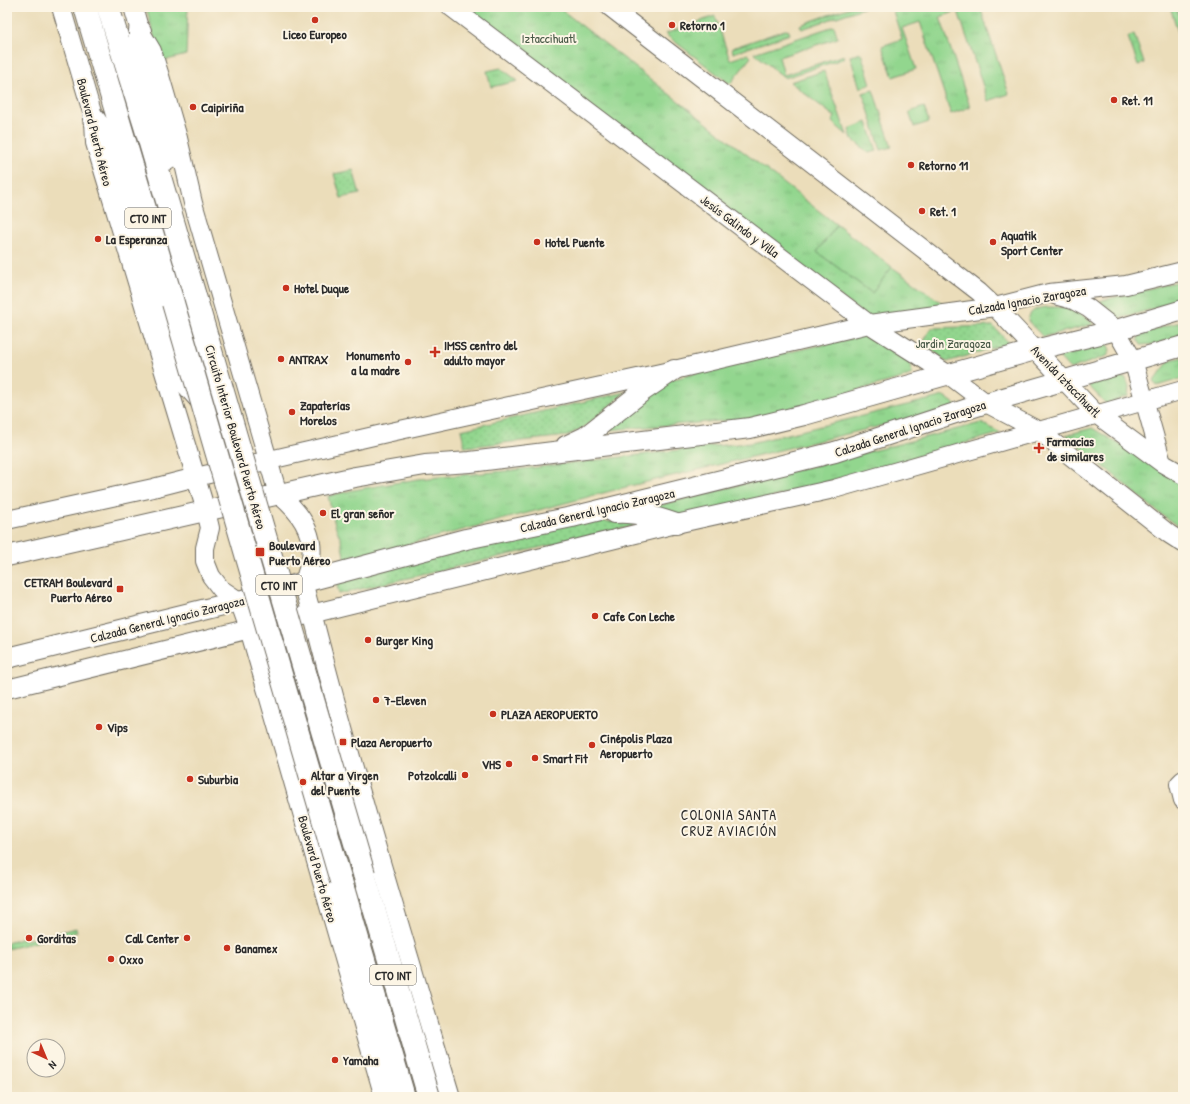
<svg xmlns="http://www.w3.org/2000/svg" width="1190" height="1104" viewBox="0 0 1190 1104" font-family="'Patrick Hand',sans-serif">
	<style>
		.grass { fill: url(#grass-tufts); stroke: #5e805c }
		.garden { fill: url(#garden-dots); stroke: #5e805c }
		.pitch { fill: #92d68e; stroke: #5e805c }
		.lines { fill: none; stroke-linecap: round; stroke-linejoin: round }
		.secondary-casing { stroke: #6e695d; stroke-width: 20 }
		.primary-casing { stroke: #6e695d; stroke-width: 22 }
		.highway-casing { stroke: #6e695d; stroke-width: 24 }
		.secondary { stroke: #fff; stroke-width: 18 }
		.primary { stroke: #fff; stroke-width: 20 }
		.highway { stroke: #fff; stroke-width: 22 }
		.highway-bridge-casing { stroke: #6e695d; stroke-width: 24; stroke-linecap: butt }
		.highway-bridge { stroke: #fff; stroke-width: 22 }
		.poi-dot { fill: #c8321e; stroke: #fcf5e5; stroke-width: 1.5 }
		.labels { text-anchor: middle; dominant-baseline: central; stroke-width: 4; stroke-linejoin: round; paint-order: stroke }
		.shield { fill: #fcf5e5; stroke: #6a6863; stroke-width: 1 }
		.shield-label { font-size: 12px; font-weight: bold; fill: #2b2b2b }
		.poi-label { font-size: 13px; font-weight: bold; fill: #2b2b2b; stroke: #fcf5e5; text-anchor: start }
		.park-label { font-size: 13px; fill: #455644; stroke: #fcf5e5 }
		.street-label { font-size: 13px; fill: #2b2b2b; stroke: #fcf5e5 }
		.neighbourhood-label { font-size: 14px; letter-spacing: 1px; fill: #2b2b2b; stroke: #fcf5e5 }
	</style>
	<defs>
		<pattern id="grass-tufts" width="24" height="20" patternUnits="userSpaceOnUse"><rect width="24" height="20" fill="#92d68e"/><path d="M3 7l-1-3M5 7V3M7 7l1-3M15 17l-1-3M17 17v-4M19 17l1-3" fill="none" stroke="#7eb87b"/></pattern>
		<pattern id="garden-dots" width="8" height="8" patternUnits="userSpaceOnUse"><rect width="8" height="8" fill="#92d68e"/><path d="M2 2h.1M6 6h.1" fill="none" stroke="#7eb87b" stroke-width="1.8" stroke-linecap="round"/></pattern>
	</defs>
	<rect width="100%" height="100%" fill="#fcf5e5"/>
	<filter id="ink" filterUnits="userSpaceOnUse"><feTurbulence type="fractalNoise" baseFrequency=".025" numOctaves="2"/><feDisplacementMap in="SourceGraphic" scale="8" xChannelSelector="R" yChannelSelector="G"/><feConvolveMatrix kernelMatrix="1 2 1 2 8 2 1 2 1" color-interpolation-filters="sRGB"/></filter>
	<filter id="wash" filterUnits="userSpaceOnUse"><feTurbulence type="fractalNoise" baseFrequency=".012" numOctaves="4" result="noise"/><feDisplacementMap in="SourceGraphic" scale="16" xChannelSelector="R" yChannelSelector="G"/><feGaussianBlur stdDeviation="0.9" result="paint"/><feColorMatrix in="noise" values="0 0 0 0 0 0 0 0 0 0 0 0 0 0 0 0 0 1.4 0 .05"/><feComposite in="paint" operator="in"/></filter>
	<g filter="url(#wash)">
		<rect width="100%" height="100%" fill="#ebddba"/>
		<path class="grass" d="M146,7H188L186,55L163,61L154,36Z
			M457,7H558L837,225L817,252L872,293L892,267L956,313L879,326Z
			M851,7H866L802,29L800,25Z
			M904,7H957L958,11L970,7H980L1009,94L988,101L958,11L940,17L970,107L951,114L920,22L902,28L916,69L893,77L882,46L902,39L893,11Z
			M1170,7H1176L1183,28V47Z
			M715,16L730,60L748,54L751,57L730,84L665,34Z
			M834,26L838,38L779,57L784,75L844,55L845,58L785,78L754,53Z
			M788,29L790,34L733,53L732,48Z
			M1134,34L1144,63L1138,65L1128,37Z
			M861,53L871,84L860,88L850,56Z
			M501,68L518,81L491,87L487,71Z
			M824,71L847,135L832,122L835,117L790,82Z
			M873,90L892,147L881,150L863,93Z
			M924,107L929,122L914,127L909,112Z
			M867,122L877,151L869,153L852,139L849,129Z
			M1183,280V300L1118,319L1100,301Z
			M1066,307L1078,312L1094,324L1043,337L1028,321C1030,303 1052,308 1066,307Z
			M1183,321V336L1155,344L1141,345L1138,340L1139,334Z
			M867,335L904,357L911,365L912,374L902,378L758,418L596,431L664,382L703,371Z
			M1107,343L1110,350L1107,356L1070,369L1059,357Z
			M1183,357V378L1157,386L1153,382L1170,360Z
			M1119,377L1126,378L1129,387L1128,396L1106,404L1088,385Z
			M944,396L959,407L626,487L345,561L341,540L335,525L328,496L354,490L418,479L506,471L713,446L751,443Z
			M981,423L1001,433L694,519L637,511Z
			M1092,428L1183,482V530L1158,512L1066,435Z"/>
		<path class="garden" d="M353,170L360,194L341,198L334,174Z
			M993,326L1009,343L947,362L923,343L931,328Z
			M626,392L584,427L567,436L465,447L461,430Z
			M579,521L632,522L633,526L339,594L336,579Z
			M76,928L77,932L7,949V943L24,938L26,940Z"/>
		<path class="pitch" d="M837,225L892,267L872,293L817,252Z"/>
	</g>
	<g filter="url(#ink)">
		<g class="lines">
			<g class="secondary-casing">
				<path id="secondary" d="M61,7L94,119L95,143L206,511L210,528L205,548V561L211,576L221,589L239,601L249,629L384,1097
					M133,7L140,31L152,51L160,76L178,138L193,203L278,494C298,510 315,531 311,559C310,566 306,573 305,580C303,588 312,614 315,624C356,783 404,940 451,1097
					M451,7L869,324L949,375L986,403L1039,431L1169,534L1183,543
					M610,7L979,292L995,307L1096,414L1162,463L1183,475
					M1055,295L1073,300L1088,308L1116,330L1133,360L1162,463
					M7,520L153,488L196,477L391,432L674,370L869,324L995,307L1049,293L1126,285L1183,271
					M7,689L676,524L834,489L1183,390
					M1183,780L1179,784L1183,800"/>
			</g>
			<g class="primary-casing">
				<path id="primary" d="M566,446L585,437L643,391L674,370
					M614,513C635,511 656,517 676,524
					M7,556L355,477L425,465L470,462L750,428L804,415L1035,350L1116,330L1183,310
					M7,658L239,601L304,582L466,539L572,517L835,452L986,403L1183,346"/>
			</g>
			<g class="highway-casing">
				<path id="highway" d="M85,7L173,303
					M108,7L145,126L195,296
					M140,31V54L160,121L167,159
					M94,119L108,140L178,374L201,400
					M364,874L429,1097
					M341,881L404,1097"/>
			</g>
			<use href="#secondary" class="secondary"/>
			<use href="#primary" class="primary"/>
			<use href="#highway" class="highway"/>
			<g class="highway-bridge-casing">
				<path id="highway-bridge" d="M195,296L364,874
					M173,303L341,881"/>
			</g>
			<use href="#highway-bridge" class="highway-bridge"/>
		</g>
	</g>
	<g class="poi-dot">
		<circle cx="315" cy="20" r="4"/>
		<circle cx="672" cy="25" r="4"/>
		<circle cx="1114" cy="100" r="4"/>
		<circle cx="193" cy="107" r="4"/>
		<circle cx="911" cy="165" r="4"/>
		<circle cx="922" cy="211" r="4"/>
		<circle cx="98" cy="239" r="4"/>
		<circle cx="537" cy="242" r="4"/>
		<circle cx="993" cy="242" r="4"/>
		<circle cx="286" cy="288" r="4"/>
		<path d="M433 346h4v4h4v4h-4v4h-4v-4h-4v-4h4z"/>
		<circle cx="281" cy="359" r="4"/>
		<circle cx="408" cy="362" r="4"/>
		<circle cx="292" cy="412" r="4"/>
		<path d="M1037 442h4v4h4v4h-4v4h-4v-4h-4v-4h4z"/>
		<circle cx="323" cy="513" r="4"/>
		<rect x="255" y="547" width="10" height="10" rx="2"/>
		<rect x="116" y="585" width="8" height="8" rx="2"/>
		<circle cx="595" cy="616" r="4"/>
		<circle cx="368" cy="640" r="4"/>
		<circle cx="376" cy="700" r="4"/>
		<circle cx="493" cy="714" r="4"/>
		<circle cx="99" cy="727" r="4"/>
		<rect x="339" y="738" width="8" height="8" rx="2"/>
		<circle cx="592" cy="745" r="4"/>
		<circle cx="535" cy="758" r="4"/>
		<circle cx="509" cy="764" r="4"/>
		<circle cx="465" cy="775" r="4"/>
		<circle cx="190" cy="779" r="4"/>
		<circle cx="303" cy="782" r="4"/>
		<circle cx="29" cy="938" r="4"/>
		<circle cx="187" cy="938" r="4"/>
		<circle cx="227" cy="948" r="4"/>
		<circle cx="111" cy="959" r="4"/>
		<circle cx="335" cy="1060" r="4"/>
	</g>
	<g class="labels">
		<g class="shield">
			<rect x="125" y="208" width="46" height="20" rx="3"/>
			<rect x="256" y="575" width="46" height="20" rx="3"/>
			<rect x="370" y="965" width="46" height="20" rx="3"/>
		</g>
		<g class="shield-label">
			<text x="148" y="218">CTO INT</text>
			<text x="279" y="585">CTO INT</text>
			<text x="393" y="975">CTO INT</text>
		</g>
		<g class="poi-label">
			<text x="680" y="25">Retorno 1</text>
			<text x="315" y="34" text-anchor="middle">Liceo Europeo</text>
			<text x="1122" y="100">Ret. 11</text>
			<text x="201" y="107">Caipiriña</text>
			<text x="919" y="165">Retorno 11</text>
			<text x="930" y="211">Ret. 1</text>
			<text x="1001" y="235">Aquatik<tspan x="1001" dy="15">Sport Center</tspan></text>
			<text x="106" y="239">La Esperanza</text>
			<text x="545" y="242">Hotel Puente</text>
			<text x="294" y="288">Hotel Duque</text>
			<text x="444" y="345">IMSS centro del<tspan x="444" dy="15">adulto mayor</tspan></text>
			<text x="400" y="355" text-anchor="end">Monumento<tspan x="400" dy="15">a la madre</tspan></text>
			<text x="289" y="359">ANTRAX</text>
			<text x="300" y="405">Zapaterías<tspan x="300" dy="15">Morelos</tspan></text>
			<text x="1047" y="441">Farmacias<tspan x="1047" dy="15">de similares</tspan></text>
			<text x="331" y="513">El gran señor</text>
			<text x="269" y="545">Boulevard<tspan x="269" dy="15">Puerto Aéreo</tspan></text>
			<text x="112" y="582" text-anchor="end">CETRAM Boulevard<tspan x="112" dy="15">Puerto Aéreo</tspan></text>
			<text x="603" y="616">Cafe Con Leche</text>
			<text x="376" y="640">Burger King</text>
			<text x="384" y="700">7-Eleven</text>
			<text x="501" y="714">PLAZA AEROPUERTO</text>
			<text x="107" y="727">Vips</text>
			<text x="600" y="738">Cinépolis Plaza<tspan x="600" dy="15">Aeropuerto</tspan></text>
			<text x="351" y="742">Plaza Aeropuerto</text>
			<text x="543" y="758">Smart Fit</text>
			<text x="501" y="764" text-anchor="end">VHS</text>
			<text x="311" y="775">Altar a Virgen<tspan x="311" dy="15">del Puente</tspan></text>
			<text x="457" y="775" text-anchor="end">Potzolcalli</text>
			<text x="198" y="779">Suburbia</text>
			<text x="37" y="938">Gorditas</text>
			<text x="179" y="938" text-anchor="end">Call Center</text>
			<text x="235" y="948">Banamex</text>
			<text x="119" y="959">Oxxo</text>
			<text x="343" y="1060">Yamaha</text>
		</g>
		<g class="park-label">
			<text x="549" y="38">Iztaccihuatl</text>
			<text x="953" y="343">Jardin Zaragoza</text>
		</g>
		<g class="street-label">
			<text transform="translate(95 132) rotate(76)">Boulevard Puerto Aéreo</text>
			<text transform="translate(740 226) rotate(37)">Jesús Galindo y Villa</text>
			<text transform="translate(1027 300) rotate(-10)">Calzada Ignacio Zaragoza</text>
			<text transform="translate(1066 381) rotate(46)">Avenida Iztaccíhuatl</text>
			<text transform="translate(910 428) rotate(-18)">Calzada General Ignacio Zaragoza</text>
			<text transform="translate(236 437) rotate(74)">Circuito Interior Boulevard Puerto Aéreo</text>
			<text transform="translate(597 510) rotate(-13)">Calzada General Ignacio Zaragoza</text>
			<text transform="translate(167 619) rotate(-14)">Calzada General Ignacio Zaragoza</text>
			<text transform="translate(318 869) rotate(74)">Boulevard Puerto Aéreo</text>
		</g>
		<g class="neighbourhood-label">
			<text x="729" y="814">COLONIA SANTA<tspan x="729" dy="16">CRUZ AVIACIÓN</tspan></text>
		</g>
	</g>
	<rect width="1190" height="1104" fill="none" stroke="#fcf5e5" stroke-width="24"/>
	<g transform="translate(46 1058) rotate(136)"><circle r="19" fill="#fcf5e5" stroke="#a8a49b"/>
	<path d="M0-3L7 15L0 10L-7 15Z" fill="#c8321e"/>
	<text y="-6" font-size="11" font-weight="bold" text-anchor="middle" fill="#2b2b2b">N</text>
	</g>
</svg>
